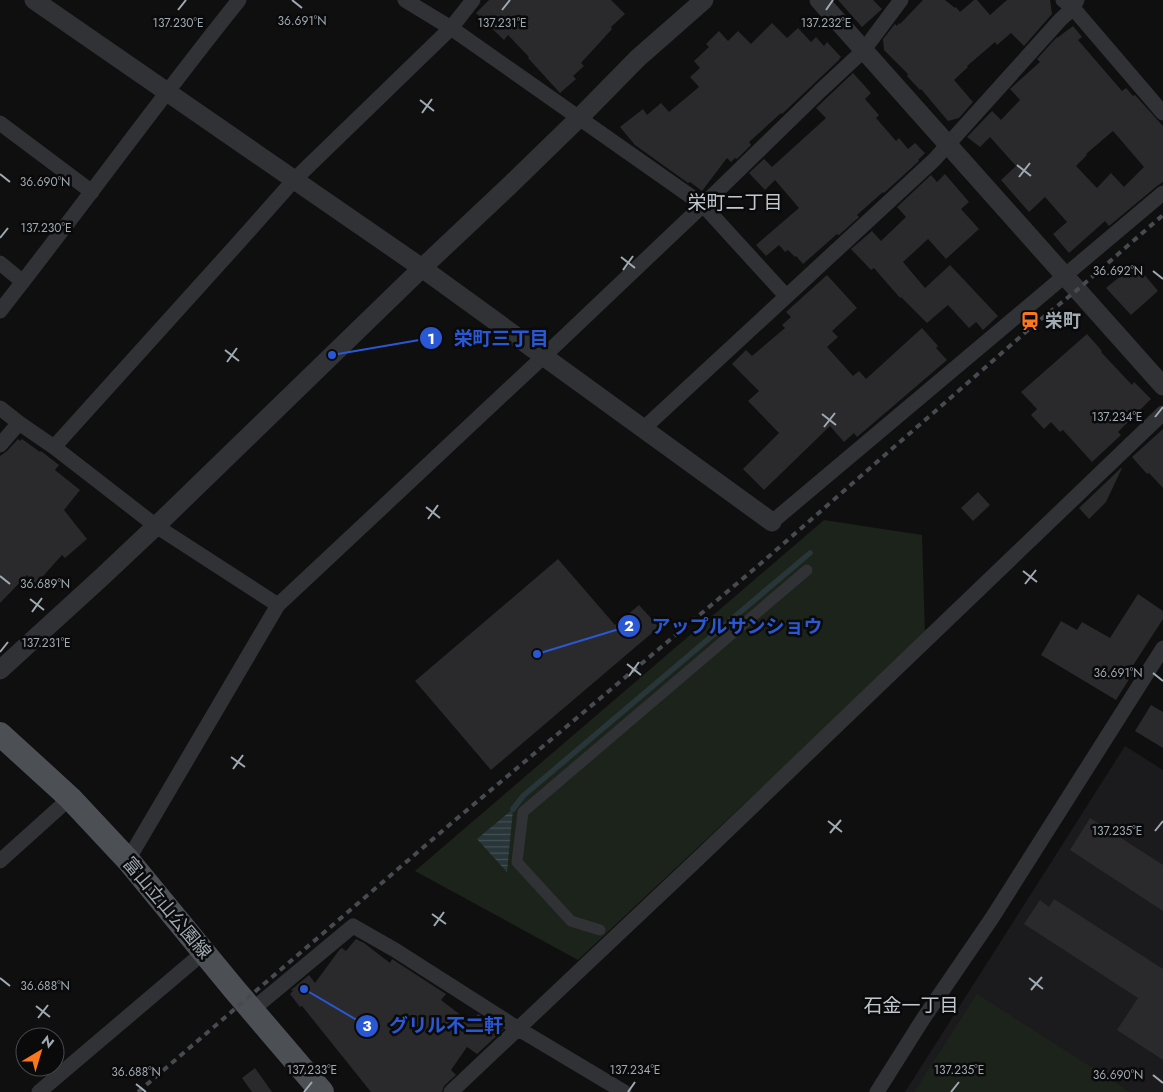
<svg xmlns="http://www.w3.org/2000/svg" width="1163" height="1092" viewBox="0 0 1163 1092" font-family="Jost,'Noto Sans JP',sans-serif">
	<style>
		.built { fill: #1b1b1d }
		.garden { fill: #1c231b }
		.water { fill: url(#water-rules) }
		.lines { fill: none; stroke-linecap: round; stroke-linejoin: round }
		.stream { stroke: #283639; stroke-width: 5.5 }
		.building { fill: #2a2a2d; fill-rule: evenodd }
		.pedestrian { stroke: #303235; stroke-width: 11 }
		.minor { stroke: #303235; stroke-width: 15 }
		.tertiary { stroke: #303235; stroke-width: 19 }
		.primary { stroke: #4c5055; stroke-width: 24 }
		.rail { stroke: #474b4f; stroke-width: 4; stroke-dasharray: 6 5; stroke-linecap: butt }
		.ticks { fill: none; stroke: #9faab2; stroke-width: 2 }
		.labels { text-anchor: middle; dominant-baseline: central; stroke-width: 5; stroke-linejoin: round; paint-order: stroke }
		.poi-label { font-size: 18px; font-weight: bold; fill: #9faab2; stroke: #0a0a0b; text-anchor: start }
		.street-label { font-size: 18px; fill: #9faab2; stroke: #0a0a0b }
		.neighbourhood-label { font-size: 19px; fill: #c0c7ce; stroke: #0a0a0b }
		.ticks-label { font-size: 12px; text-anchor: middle; fill: #9faab2; stroke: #0a0a0b; stroke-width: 5; stroke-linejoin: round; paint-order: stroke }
		.leader { fill: none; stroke: #2a57d4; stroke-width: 2 }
		.callout-dot { fill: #2a57d4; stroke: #0a0a0b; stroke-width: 2 }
		.mark-label { font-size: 15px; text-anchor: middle; font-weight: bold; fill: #fff }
		.callout-label { font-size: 19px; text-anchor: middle; font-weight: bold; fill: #2a57d4; stroke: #0a0a0b; stroke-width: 5; stroke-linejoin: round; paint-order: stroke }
	</style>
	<defs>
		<pattern id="water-rules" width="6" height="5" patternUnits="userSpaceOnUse" patternTransform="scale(1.25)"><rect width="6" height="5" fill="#283639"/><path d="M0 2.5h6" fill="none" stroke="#445053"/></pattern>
	</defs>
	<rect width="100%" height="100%" fill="#0f0f10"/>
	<path class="built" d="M1125,746L1163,770V1092H905Z"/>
	<path class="garden" d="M824,520L922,535L925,634L578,960L415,871Z
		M977,994L1130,1092H914Z"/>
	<path class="water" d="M513,809L507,872L477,839Z"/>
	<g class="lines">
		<path class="stream" d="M513,809L523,796L810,553"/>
	</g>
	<path class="building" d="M489,0H611L625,14L611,27L612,29L581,63L584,66L573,76L576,79L560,93L528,58L529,57L508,35L504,40L476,13Z
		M838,0H873L882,9L862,27Z
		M923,0H945L955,8L956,7L960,12L974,0H977L990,15L1007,0H1050L1052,14L1024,46L1011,33L997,45L995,42L967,66L968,67L954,80L973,102L959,118L948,121L921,89L920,90L907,76L908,74L884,50L883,39L895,24L897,26L899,23L900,24Z
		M772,23L787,38L798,28L811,42L816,37L824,46L827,42L841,57L839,59H840L782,114L781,113L749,142L751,145L737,159L735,158L731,162L727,158L702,191L690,182L688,183L635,145L620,127L643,109L647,115L661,103L669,112L699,87L690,77L700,68L694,61L709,47L706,44L719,31L728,41L738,31L751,44Z
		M1073,26L1082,37L1078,40L1122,91L1126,88L1133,96L1135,95L1163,126V182L1157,186L1109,226L1105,221L1069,253L1053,234L1067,222L1045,197L1029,212L1001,180L1016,166L990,137L980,147L967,137L992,111L1001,120L1020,100L1010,89L1040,62L1037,59L1057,37V38ZM1113,131L1144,167L1124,187L1111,173L1097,188L1076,166L1087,155L1086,154Z
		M853,73L871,93L865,99L879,115L876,118L896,141L899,138L908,149L915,143L925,153L918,160L919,161L884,193L883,192L857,215L859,217L839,235L837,234L803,264L796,256L795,257L788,250L785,252L779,245L766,256L756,245L799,208L775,180L765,190L749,173L764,159L772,167L826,118L816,108Z
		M945,174L969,202L961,209L979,229L946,259L928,239L903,262L925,288L950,265L998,316L983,330L976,322L969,328L948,305L927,323L901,297L900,298L874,268L871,270L851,249L872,231L881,241L906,217L897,207L931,175L937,182Z
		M1132,268L1139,276L1143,273L1158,291L1131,315L1106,288L1123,274L1124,275Z
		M827,275L857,308L832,331L838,337L827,347L853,376L859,371L866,379L922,328L938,346L936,348L947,360L857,437L854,433L844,442L830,426L764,490L743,469L779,433L748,401L759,391L732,364L746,350L752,356L785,328L782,325L791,317L786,312Z
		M1087,334L1102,351L1101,352L1132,385L1134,382L1151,399L1118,432L1121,435L1092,462L1063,430L1060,432L1051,422L1044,429L1031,415L1037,409L1021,392Z
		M1163,429V488L1149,473L1147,474L1132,457Z
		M18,439L20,441L22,439L40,452L41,451L59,465L55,470L80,490L64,510L87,539L65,558L62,555L36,584L27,575L0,603V456L7,451Z
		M1121,468H1122L1106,502L1089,519L1079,508Z
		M978,492L990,505L973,521L961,508Z
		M558,559L615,625L639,605L659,627L491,770L415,681Z
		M1138,594L1163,611V619L1130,670L1133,673L1116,700L1041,655L1061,621L1077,630L1082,622L1110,638Z
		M1151,705L1163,712V748L1135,731Z
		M1090,818L1163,865V911L1070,850Z
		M1054,899L1163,969V1060L1117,1030L1138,998L1024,924L1040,900L1049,907Z
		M356,939L364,943L390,963L392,959L446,994L441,1000L471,1023L478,1014L503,1030L477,1054L467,1047L451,1070L456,1075L444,1086L442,1092H371L302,1006L300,1007L290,994L293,991L291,990L309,975L315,983L340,949L342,948L346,951Z
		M255,1068L272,1092H252L242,1078Z"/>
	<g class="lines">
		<path class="pedestrian" d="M600,930L571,921L517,862L523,812L807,570"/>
		<path class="minor" d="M405,0L451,28L703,205L786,296
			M1063,0L1073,8L1163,113
			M0,123L92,192
			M0,263L23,282
			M0,311C81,208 157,102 239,0
			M0,408L19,423L54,447L156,526L278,605
			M643,429L934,160L1060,20L1073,8L1077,0
			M0,445L19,423
			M54,447L239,242L294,180L451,28L473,0
			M772,522L1163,193
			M128,860L278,605L544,356L703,205L820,91L863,51L901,0
			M0,861L70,798
			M252,1010L353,926L395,950L517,1028L624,1092
			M39,1092L204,952
			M451,1092L703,854L1163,413
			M877,1092L923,1019L992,918L1163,648"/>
		<path class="tertiary" d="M34,0L422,268L772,522
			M819,0L1163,386
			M0,670L103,576L156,526L422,268L508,187L579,118L638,58L704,0"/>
		<path class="primary" d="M0,734L70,798L128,860L234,989L322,1092"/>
		<path class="rail" d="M138,1092L454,821L759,565L1035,324L1077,290L1163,215"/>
	</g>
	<path class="ticks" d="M292,0L302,8M178,10L186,0M502,10L510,0M826,10L833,0M420,100L434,111M422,113L432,99M1017,165L1031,176M0,174L10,182M1019,177L1030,163M0,238L8,228M621,257L635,268M623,270L633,256M1153,271L1163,279M225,350L239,361M227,362L237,348M822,414L836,425M1155,417L1163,407M824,427L835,413M426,507L440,518M428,519L438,505M1023,571L1037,582M0,576L10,584M1025,584L1036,570M30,599L44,610M32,612L42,598M0,652L8,642M627,664L641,675M1153,673L1163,681M629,676L639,662M231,757L245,767M233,769L243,755M828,821L842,832M1155,831L1163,821M830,833L841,820M432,914L446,924M434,926L444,912M0,978L10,986M1029,978L1043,989M1031,990L1042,977M36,1006L50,1017M38,1018L48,1005M1153,1075L1163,1083M136,1084L146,1092M304,1092L312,1082M628,1092L635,1082M951,1092L959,1082"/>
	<defs>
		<g id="station-bare" transform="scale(1.5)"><path d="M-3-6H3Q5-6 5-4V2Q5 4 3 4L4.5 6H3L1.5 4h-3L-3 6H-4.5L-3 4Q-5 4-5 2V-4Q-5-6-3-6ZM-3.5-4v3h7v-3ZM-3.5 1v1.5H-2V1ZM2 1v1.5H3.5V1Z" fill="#fa771e" stroke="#0a0a0b" stroke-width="2.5" paint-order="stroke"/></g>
	</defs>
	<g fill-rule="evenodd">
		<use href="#station-bare" x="1030" y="321"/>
	</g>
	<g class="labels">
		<g class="poi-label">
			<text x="1045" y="321">栄町</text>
		</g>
		<g class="street-label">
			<text transform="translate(167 908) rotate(50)">富山立山公園線</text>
		</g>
		<g class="neighbourhood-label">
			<text x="735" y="202">栄町二丁目</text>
			<text x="911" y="1005">石金一丁目</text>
		</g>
	</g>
	<g class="ticks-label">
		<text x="302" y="25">36.691°N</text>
		<text x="178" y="27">137.230°E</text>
		<text x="826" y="27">137.232°E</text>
		<text x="502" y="27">137.231°E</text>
		<text x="45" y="186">36.690°N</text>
		<text x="46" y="232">137.230°E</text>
		<text x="1118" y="275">36.692°N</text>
		<text x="1117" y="421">137.234°E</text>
		<text x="45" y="588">36.689°N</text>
		<text x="46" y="647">137.231°E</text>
		<text x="1118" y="677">36.691°N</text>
		<text x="1117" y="835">137.235°E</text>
		<text x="45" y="990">36.688°N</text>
		<text x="312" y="1074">137.233°E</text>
		<text x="635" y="1074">137.234°E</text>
		<text x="959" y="1074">137.235°E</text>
		<text x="136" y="1076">36.688°N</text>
		<text x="1118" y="1079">36.690°N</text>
	</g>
	<path class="leader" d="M332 355L431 338M537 654L629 626M304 989L367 1026"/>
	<g class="callout-dot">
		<circle cx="332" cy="355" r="5"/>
		<circle cx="537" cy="654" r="5"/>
		<circle cx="304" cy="989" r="5"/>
		<circle cx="431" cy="338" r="12"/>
		<circle cx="629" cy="626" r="12"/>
		<circle cx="367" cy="1026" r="12"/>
	</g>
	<g class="mark-label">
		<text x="431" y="344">1</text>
		<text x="629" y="631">2</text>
		<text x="367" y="1031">3</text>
	</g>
	<g class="callout-label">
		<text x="501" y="345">栄町三丁目</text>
		<text x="737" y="633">アップルサンショウ</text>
		<text x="446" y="1032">グリル不二軒</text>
	</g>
	<g transform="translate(40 1052) rotate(38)"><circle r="24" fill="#0a0a0b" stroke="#464a4e"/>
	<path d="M0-4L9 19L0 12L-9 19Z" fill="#fa771e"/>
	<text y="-8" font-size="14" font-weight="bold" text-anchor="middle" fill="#9faab2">N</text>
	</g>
</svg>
